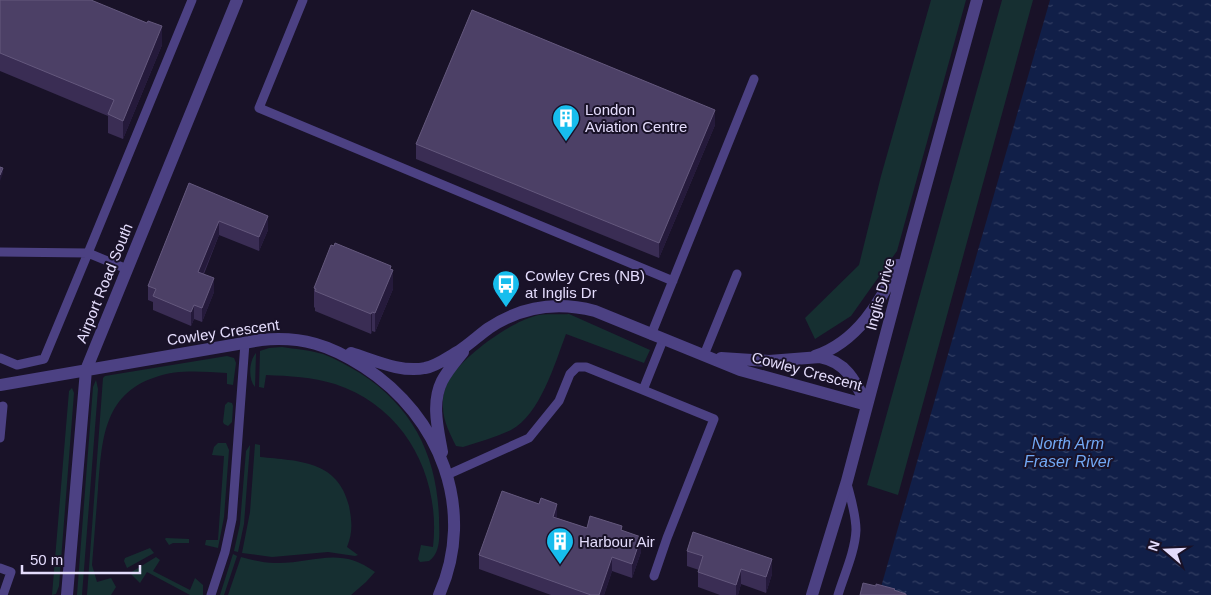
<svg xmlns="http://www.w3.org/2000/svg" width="1211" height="595" viewBox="0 0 1211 595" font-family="Helvetica,sans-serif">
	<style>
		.grass { fill: #162f31 }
		.water { fill: url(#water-ripples) }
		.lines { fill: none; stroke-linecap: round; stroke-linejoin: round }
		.service { stroke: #4c4183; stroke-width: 9 }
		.minor { stroke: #4c4183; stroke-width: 12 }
		.wall { fill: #3a2d54 }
		.shaded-wall { fill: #251a3b }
		.building { fill: #4c4066; stroke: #64587d }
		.labels { text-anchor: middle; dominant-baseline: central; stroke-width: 4; stroke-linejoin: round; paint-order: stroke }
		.poi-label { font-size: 15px; fill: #e4dcfc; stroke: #191228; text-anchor: start }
		.street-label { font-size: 15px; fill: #e4dcfc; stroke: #191228 }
		.water-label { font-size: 16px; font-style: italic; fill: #72a8f4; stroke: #191228 }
	</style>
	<defs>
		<pattern id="water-ripples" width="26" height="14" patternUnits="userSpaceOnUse" patternTransform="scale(1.25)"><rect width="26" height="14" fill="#111f48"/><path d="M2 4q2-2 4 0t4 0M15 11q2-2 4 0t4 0" fill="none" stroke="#343f63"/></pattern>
	</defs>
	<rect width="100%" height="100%" fill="#191228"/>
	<path class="grass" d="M931,0H966L897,251L851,316L815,339L805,318L859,265L881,176Z
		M1002,0H1033L898,495L867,485Z
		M569,314L650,350L644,363L566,334C555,363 540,415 511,430C496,437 479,442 463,447L456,446C450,434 443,421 443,407C442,397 445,386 450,378C465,355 509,323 535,316C545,313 559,315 569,314Z
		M282,347C295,349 309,350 323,354C336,359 348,366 360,373C413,407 437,456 439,518C439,532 442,552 429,561L420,562L418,559L421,545L433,547C441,476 405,407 335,384C312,377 289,376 266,375L264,388L259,387L260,351L269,348Z
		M256,353L255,387C248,379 249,361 256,353Z
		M227,356L234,358L236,363L233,385L227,384V373C203,372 179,369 156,377C102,394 102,443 98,489C96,515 94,540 92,565L97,582L111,578L116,587L111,595H87L103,378L105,376Z
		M96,380L98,389L82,595H77L93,387Z
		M72,388L74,393L59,586L56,594L52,595L69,391Z
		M228,402L232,403L233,406L232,422L228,426L224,424L223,422L225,405Z
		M218,443H226L229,450L224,517L218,548L205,545L206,540H218L224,456L212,455L214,447Z
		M255,444L260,445V457C298,461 338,460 349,506C352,522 353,532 347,547L358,555L355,556L328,552L272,557L242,553L250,512Z
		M250,445L244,524L238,552L234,551L240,524L246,451Z
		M166,538L189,539V543H173L169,545L165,539Z
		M150,548L154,553L127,568L124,561L125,558Z
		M233,554L237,556L224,595H220Z
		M156,557L160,560L153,571L190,590L195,578L203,585V595H190L147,572L140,583L130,573Z
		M241,557C252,560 263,563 275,563C313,564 339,545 375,572L366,582L351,595H228Z"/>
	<path class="water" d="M1050,0H1211V595H905L881,587Z"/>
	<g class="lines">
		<path class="service" d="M303,0L259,108L673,281
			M0,252L88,253L44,359L17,365L0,358
			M127,269L88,253L192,0
			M651,335L754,79
			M704,355L737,274
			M643,390L714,419L667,538L654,576
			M0,407L3,406L0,438
			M447,475L529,438L559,401L570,374L577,367H586L643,390L663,340
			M0,568L11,572L3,595
			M211,595L225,552L232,519L245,343
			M838,595C844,575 855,552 856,530C856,515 851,499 847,484"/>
		<path class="minor" d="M351,353C374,360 401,373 425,368C437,366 448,357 459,351C470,344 479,335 489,328C522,306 557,301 595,311L740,370L867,405
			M815,356C857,342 880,303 898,265
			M721,358L769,361L820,357C847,362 856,383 867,405
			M0,385L261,340C302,336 330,345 364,367C440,416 477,510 439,595
			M442,452C438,429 431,403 442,381C447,371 455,362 463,352
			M67,595L86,370L237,0
			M812,595L847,481L912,236L977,0"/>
	</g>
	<path class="wall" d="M0,0L162,45L123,139L108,133V116L0,71Z
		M715,125L659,258L416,159V144Z
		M189,183L268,230L259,251L219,235L204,274L214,292L202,322L194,319L191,326L153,310V302L148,300V286Z
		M391,269L393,289L375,332L372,331L371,334L315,311V308L314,307V288Z
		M557,518L587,528L622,530L641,552L632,578L612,571L604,595H551L479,569V555Z
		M687,551L772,574L766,593L741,584L738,595H720L698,587V572L699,570L687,566Z"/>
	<path class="shaded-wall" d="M162,26V45L123,139V121Z
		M715,110V125L659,258V243Z
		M3,168V173L0,181V175Z
		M268,216V230L259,251V237Z
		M219,221V235L198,286V272Z
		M391,266V273L393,270V289L375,332V313Z
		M214,278V292L202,322V308Z
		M194,305V319L191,326V312Z
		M372,312V331L371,334V314Z
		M557,504V518L553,517Z
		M641,537V552L632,578V564Z
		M612,557V571L604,595H599Z
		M772,559V574L766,593V577Z
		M741,569V584L738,595H736V585Z"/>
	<path class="building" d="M0,0H91L147,23L148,21L162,26L123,121L108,114L114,100L0,53Z
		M472,10L715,110L659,243L416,144Z
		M0,167L3,168L0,175Z
		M189,183L268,216L259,237L219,221L198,272L214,278L202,308L194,305L191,312L153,296L156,289L148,286Z
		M335,243L391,266L390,269L393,270L375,313L372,312L371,314L315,291L316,289L314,288L331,245L334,246Z
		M502,491L539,504L541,498L557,504L553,517L587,528L590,516L622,526L621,530L641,537L632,564L612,557L599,595H591L479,555Z
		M693,532L772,559L766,577L741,569L736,585L698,572L703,556L687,551Z
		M863,583L876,586V584L895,589L894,590L906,594V595H860Z"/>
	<defs>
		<g id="building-pin" transform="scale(1.4375)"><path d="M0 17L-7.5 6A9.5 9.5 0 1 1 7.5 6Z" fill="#17bded" stroke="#191228"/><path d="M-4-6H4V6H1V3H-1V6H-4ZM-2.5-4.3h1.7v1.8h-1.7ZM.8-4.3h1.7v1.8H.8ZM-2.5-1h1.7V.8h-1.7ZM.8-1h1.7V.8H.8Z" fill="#fff"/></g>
		<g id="bus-pin" transform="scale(1.4375)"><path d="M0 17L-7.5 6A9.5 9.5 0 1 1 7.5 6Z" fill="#17bded" stroke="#191228"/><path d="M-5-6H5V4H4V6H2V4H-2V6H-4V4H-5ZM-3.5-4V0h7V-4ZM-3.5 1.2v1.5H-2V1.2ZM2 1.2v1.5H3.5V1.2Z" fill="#fff"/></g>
	</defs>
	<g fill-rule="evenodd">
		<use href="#building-pin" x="566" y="118"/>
		<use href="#bus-pin" x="506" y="284"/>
		<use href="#building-pin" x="560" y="541"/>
	</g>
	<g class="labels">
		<g class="poi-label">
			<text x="585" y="109">London<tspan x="585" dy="17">Aviation Centre</tspan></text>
			<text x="525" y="275">Cowley Cres (NB)<tspan x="525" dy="17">at Inglis Dr</tspan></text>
			<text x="579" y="541">Harbour Air</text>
		</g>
		<g class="street-label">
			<text transform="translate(104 283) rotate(-68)">Airport Road South</text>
			<text transform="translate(880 294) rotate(-75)">Inglis Drive</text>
			<text transform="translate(223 332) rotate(-8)">Cowley Crescent</text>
			<text transform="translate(807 371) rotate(15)">Cowley Crescent</text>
		</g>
		<g class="water-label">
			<text x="1068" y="443">North Arm<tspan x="1068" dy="18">Fraser River</tspan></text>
		</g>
	</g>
	<g transform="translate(1166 550) rotate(289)" stroke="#191228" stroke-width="4" paint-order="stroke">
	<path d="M0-4L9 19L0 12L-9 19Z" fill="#e4dcfc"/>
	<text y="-8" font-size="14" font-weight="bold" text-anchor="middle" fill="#e4dcfc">N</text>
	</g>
	<path d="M22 565v8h118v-8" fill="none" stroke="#e4dcfc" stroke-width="2.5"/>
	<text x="30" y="565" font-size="15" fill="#e4dcfc" stroke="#191228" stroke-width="4" paint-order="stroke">50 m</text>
</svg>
